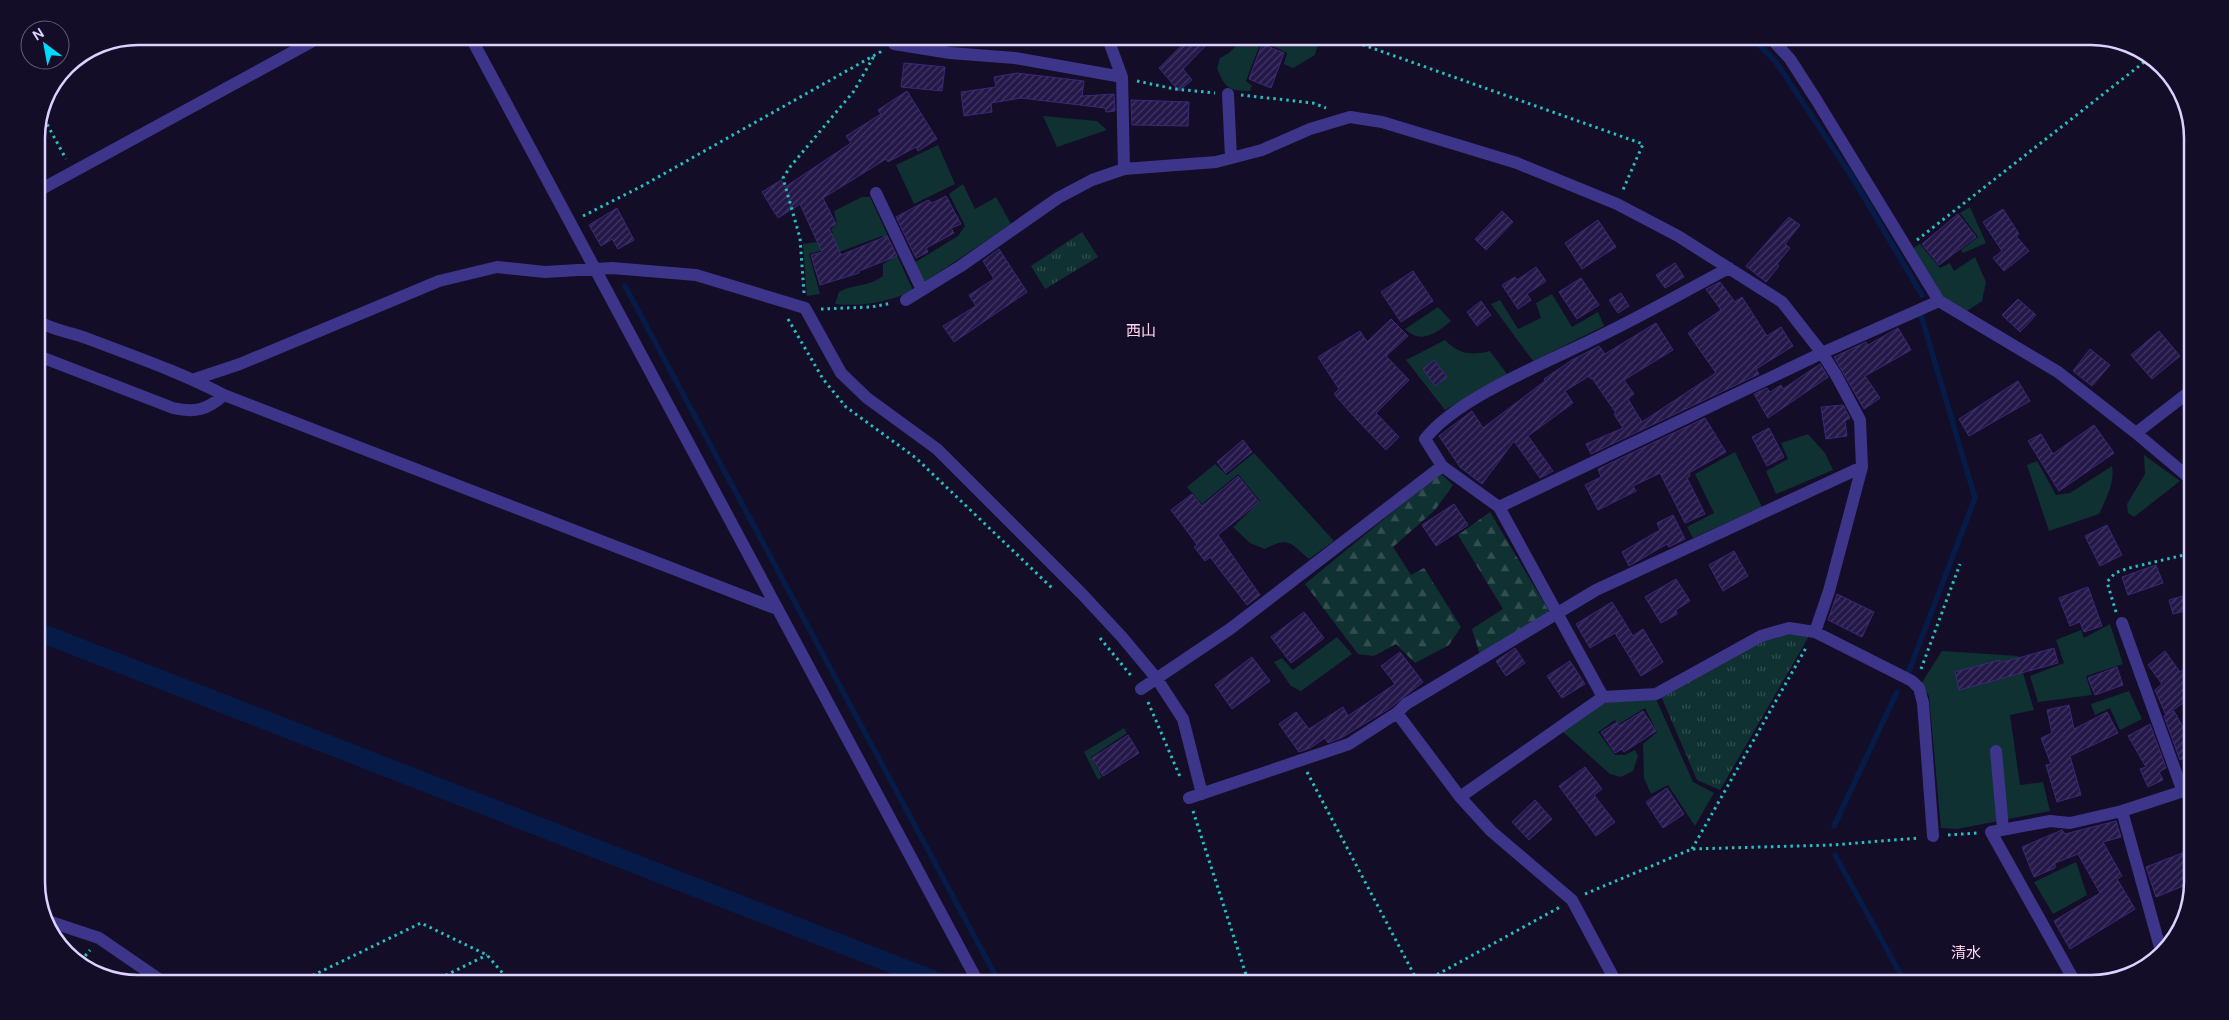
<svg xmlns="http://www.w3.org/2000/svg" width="2229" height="1020" viewBox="0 0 2229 1020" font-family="'DM Sans','Noto Sans JP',sans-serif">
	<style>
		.grass { fill: url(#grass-tufts) }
		.forest { fill: url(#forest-firs) }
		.garden { fill: #103131 }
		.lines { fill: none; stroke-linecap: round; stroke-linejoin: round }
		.stream { stroke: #061b47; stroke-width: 5.5 }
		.canal { stroke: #061b47; stroke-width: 19 }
		.building { fill: url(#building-hatch); stroke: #3c2877 }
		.path { stroke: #26c0be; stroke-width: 3; stroke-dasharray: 2.5 4; stroke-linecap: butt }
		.minor { stroke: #3c3589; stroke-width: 12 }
		.labels { text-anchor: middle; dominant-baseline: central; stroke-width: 4; stroke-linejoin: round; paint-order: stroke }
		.neighbourhood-label { font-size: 15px; fill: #ffd5ee; stroke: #130d27 }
		.rim { fill: none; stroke: #dad3ff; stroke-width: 2.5 }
	</style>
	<defs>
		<pattern id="grass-tufts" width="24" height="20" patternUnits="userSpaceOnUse" patternTransform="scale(1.25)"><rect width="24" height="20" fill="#103131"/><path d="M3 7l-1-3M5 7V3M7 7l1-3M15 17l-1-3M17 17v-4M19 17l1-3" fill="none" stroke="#324e50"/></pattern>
		<pattern id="forest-firs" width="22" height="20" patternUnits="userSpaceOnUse" patternTransform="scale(1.25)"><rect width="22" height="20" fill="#103131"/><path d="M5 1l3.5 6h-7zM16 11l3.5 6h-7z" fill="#324e50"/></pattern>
		<pattern id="building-hatch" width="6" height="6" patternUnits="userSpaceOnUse" patternTransform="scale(1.25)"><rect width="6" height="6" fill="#241849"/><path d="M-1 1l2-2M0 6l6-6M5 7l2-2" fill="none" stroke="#433964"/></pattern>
	</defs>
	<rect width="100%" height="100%" fill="#130d27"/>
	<path class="grass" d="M1082,232L1098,257L1045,289L1031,266Z
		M1789,632L1809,636L1720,790L1697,780L1661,696L1762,640Z"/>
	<path class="forest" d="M1440,473L1453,485L1435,510L1393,547L1411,575L1424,568L1461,627L1449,645L1415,663L1396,644L1374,656L1358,654L1305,584Z
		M1490,512L1550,613L1480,655L1472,629L1503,609L1458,535Z"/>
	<path class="garden" d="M1275,36H1302L1318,43L1315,55L1293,68L1284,64L1287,53L1271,45Z
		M1239,43L1260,44L1246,81L1252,86L1250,91C1228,91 1225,88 1217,68L1220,58L1229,53Z
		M1043,116L1097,121L1107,130L1057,147Z
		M938,145L955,184L914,204L896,165Z
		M963,184L975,209L996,197L1011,224L923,283L914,263L958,236L965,226L949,194Z
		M862,197H870L912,288L911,292C885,302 863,307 835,304L839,292C855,283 866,288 883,276V264L891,259L882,236L831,255L828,249L809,254L820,294L807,296L803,244L817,242L833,233L831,229L837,224L834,211Z
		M1970,207L1986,243L1963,253L1961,250L1978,237L1960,213Z
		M1920,244L1940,268L1950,263L1954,271L1975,257L1986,282L1982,301L1967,311L1941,298L1912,249Z
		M1552,294L1572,327L1598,312L1604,326L1533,361L1491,304L1500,300L1518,329L1541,318L1536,303Z
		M1438,307L1451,321C1436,333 1422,345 1405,329Z
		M1445,340C1458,354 1472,356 1490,351L1507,374L1445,410L1406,360Z
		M1808,434L1825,453L1833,470L1776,494L1766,471L1788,459L1781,443Z
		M1735,452L1762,507L1693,538L1687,527L1714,513L1695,474Z
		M1254,453L1334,541L1309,559C1290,543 1289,536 1265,549L1250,543L1233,527L1260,501L1238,474L1202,504L1187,487L1215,464L1227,475Z
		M2144,455L2180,481L2134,517L2128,513L2127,504L2145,474Z
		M2037,461L2056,495L2070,493L2112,466C2115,483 2106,499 2099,514L2049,531L2027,465Z
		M2110,624L2123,664L2086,676L2092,695L2038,702L2030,676L2064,663L2056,640L2081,630L2084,638Z
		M1337,637L1352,654L1301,691L1291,686L1274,662L1282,658L1293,670Z
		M1942,651L2018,656L2034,710L2010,715L2020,785L2043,782L2050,811L1957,829L1941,828L1929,696L1921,684Z
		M2129,691L2142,719L2120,730L2110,708L2095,715L2091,704Z
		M1656,699L1693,782L1714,793L1695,826L1668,785L1651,794L1644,778L1643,744L1657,732L1645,708L1619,724L1615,720L1598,732L1615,755H1625L1635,750L1638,756L1633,771L1621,777L1610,774L1563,732L1603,703Z
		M1124,728L1127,733L1091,757L1102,777L1098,780L1084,752Z
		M2076,862L2087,895L2053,914L2034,882Z"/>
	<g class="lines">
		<path class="stream" d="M1750,36L1776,62L1854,180L1922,295
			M625,286L1000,984
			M1909,671L1975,498L1921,315
			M1834,826L1897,692
			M1835,855L1906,984"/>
		<path class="canal" d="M36,631L944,984"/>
	</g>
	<path class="building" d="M1174,36H1215L1183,69L1192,80L1179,91L1159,68L1183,44Z
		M1262,44L1284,53L1271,88L1249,79Z
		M904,63L945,67L942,91L901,87Z
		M1017,73L1084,81L1082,96L1114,94L1115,111L1106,112L1105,108L1021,98L991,103L992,112L964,116L961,92L996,87L994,77Z
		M907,91L937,139L918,151L916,147L888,162L886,159L823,198L836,224L829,228L841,255L887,236L897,256L859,271V273L820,285L811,255L822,252L800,204L778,218L762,192L781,180L785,187L851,143L846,136L881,114L878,110Z
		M1131,100L1189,102L1188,126L1132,125Z
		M946,196L961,224L951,228L954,233L926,248L928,252L916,258L896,217L928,200L932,203Z
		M617,208L634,240L618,249L612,239L601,246L589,225Z
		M2003,209L2019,234L2016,236L2029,251L2004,271L1993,258L2002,251L1983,222Z
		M1502,211L1513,222L1486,250L1475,239Z
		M1958,214L1976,237L1939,265L1922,244Z
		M1789,217L1800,225L1785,244L1790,248L1777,264L1779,266L1766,282L1746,266Z
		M1598,220L1616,247L1582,269L1565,243Z
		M999,249L1027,292L954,342L943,326L976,306L969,295L994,279L983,261Z
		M1675,263L1684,277L1665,288L1656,275Z
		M1536,267L1546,281L1527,294L1531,300L1518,309L1502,285L1515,277L1517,280Z
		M1413,271L1433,301L1401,322L1381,292Z
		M1581,278L1599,305L1577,319L1559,292Z
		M1720,282L1735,302L1742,297L1767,336L1781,327L1793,346L1756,369L1759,374L1591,454L1586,444L1623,428L1614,414L1616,413L1592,378L1591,379L1589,376L1565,391L1573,403L1528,436L1553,471L1540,478L1514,441L1482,484L1460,467L1439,436L1472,411L1483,428L1545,381L1544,379L1572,360L1599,346L1605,354L1656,323L1673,350L1624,380L1634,394L1628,399L1642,422L1716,373L1688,333L1721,310L1706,289Z
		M1621,293L1629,306L1618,313L1609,300Z
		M2018,299L2036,315L2020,332L2002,315Z
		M1481,301L1491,315L1477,326L1467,312Z
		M1391,319L1408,336L1386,356L1409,380L1376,413L1399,437L1386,450L1358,421L1334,394L1339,389L1318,357L1360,331L1367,342Z
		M1898,328L1911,350L1865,376L1880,398L1864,409L1834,357L1866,342L1868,345Z
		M2159,331L2180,356L2152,379L2131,355Z
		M2090,349L2110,365L2092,386L2073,371Z
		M1434,360L1447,377L1435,386L1423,369Z
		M1820,364L1828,377L1768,418L1754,394L1767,388L1770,392L1781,385L1783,389Z
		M2018,381L2030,401L1969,436L1959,419Z
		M1843,405L1850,418L1845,421L1847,436L1826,439L1821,407Z
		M1705,418L1726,452L1689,473L1690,476L1687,478L1705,514L1685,523L1660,473L1633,486L1636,491L1598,510L1585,485L1601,477L1598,469Z
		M2094,425L2114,453L2059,491L2028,441L2041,434L2053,454Z
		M1769,428L1784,457L1767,466L1752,437Z
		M1243,440L1252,452L1226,473L1217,462Z
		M1238,476L1259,502L1218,535L1260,595L1247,605L1210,557L1205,561L1194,547L1197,545L1190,535L1171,510L1192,494L1202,506Z
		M1454,504L1468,525L1436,546L1422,525Z
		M1673,515L1685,539L1669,547L1667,544L1629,566L1622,552L1660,530L1657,523Z
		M2107,525L2122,555L2100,566L2085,536Z
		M1734,551L1748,576L1723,591L1709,565Z
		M2156,565L2163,583L2128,595L2122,577Z
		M1676,579L1690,601L1676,610L1677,614L1661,623L1645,597Z
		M2088,587L2102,626L2084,632L2080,622L2070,626L2059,598Z
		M2193,593V609L2173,614L2169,600Z
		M1837,594L1874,612L1862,637L1828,620Z
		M1612,602L1633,636L1643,629L1663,662L1641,676L1615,633L1590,648L1576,624Z
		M1304,612L1324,638L1291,663L1271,637Z
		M1515,648L1525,663L1506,676L1496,661Z
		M2054,648L2058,663L1959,690L1955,672L2000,660V663Z
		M2165,651L2180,672L2193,663V696L2166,715L2155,690L2162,684L2148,665Z
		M1400,652L1423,682L1390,708L1341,738L1328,743L1325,738L1310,748L1299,752L1279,724L1296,712L1309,729L1343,707L1348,716L1395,684L1381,666Z
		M1252,657L1270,681L1232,709L1215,685Z
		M1570,661L1585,684L1562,698L1547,676Z
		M2117,667L2123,685L2095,695L2088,678Z
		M2069,705L2074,729L2107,712L2118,733L2070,756L2081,795L2057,802L2046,765L2051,764L2041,738L2052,733L2047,710Z
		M1643,711L1656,731L1624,752L1622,749L1615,753L1601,732L1617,722L1619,726Z
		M2174,711L2193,745V753L2180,760L2164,716Z
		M2150,724L2166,768L2159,772L2163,780L2148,787L2140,769L2146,767L2128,736Z
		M1128,735L1139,753L1103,776L1092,758Z
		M1585,767L1602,789L1594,795L1615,822L1596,836L1559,786Z
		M1667,788L1684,814L1663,828L1646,802Z
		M1535,800L1552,819L1529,840L1512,822Z
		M2116,821L2121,837L2103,842L2122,876L2117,879L2135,909L2070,949L2054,921L2100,893L2078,854L2055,863V868L2034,877L2022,847L2062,830L2065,834Z
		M2185,852L2193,873V882L2156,897L2146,867Z"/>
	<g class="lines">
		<path class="path" d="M1338,36L1643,144L1622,192
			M1137,81L1175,89L1215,93
			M1241,95L1313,103L1326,108
			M41,113L66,159
			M583,216L644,185L882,51
			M1917,240L2148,59
			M804,293L800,238L783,178L790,167L854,91L874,56
			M821,309L871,307L892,303
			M788,319L823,379L846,407L916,458L1053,589
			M2116,612L2107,582L2115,573L2129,568L2188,554L2193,551
			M1100,638L1133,678
			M1921,669L1960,564
			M1148,702L1181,779
			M1307,772L1419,984
			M1193,811L1249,984
			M1948,835L1977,833
			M1692,849L1807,646
			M1585,894L1692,849L1832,845L1919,838
			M81,961L90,950
			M295,984L421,923L487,955L512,984
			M428,984L487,955
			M1420,984L1560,907"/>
		<path class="minor" d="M470,36L979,984
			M1107,36L1122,77L1124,169
			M1769,36L1790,59L1817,101L1939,301L2058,372L2136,433L2193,481
			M894,44L950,53L1015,58L1122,77
			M1228,94L1231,158
			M36,192L322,36
			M876,193L922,290
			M906,300L961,266L1058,198L1092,180L1124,169L1216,162L1262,150L1310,129L1350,117L1382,122L1517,163L1617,204L1678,236L1782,302L1822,353L1836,375L1860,420L1862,467L1829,591L1815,632
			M36,320C51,330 70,332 86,338C133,356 180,372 224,395L777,609
			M36,355L173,408C195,413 207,410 224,395
			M195,379L240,364L439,281L497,267L545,272L612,268L696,275L805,308L841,373L867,398L937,449L1082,594L1122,637L1157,679L1183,719L1202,794
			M2136,433L2193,389
			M1499,507L1822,353L1939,301
			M2122,623L2183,792
			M1141,689L1230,629L1442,466
			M1603,697L1499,507L1442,466L1425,439C1456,398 1550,361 1598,337C1642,316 1685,291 1729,268
			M1397,713L1406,704L1596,590L1862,467
			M1996,751L2003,829
			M1460,797L1603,697L1656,694L1761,636L1789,628L1815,632L1912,681L1919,688L1923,703L1933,836
			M1189,798L1349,744L1397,713L1460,797L1491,831L1572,900L1617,984
			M2122,811L2161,951
			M48,921L99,938L166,984
			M2076,984L1991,832L2050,821L2070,823L2122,811L2193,788"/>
	</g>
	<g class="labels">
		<g class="neighbourhood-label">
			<text x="1141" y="331">西山</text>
			<text x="1966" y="953">清水</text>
		</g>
	</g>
	<path d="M0 0H2229V1020H0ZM138 45H2091A93 93 0 0 1 2184 138V882A93 93 0 0 1 2091 975H138A93 93 0 0 1 45 882V138A93 93 0 0 1 138 45Z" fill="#130d27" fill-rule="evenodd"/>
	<path class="rim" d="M138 45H2091A93 93 0 0 1 2184 138V882A93 93 0 0 1 2091 975H138A93 93 0 0 1 45 882V138A93 93 0 0 1 138 45Z"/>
	<g transform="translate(45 45) rotate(328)"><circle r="24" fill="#130d27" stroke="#635c7d"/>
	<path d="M0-4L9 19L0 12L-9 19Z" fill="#00d8fe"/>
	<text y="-8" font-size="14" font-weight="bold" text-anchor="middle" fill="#dad3ff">N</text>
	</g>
</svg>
